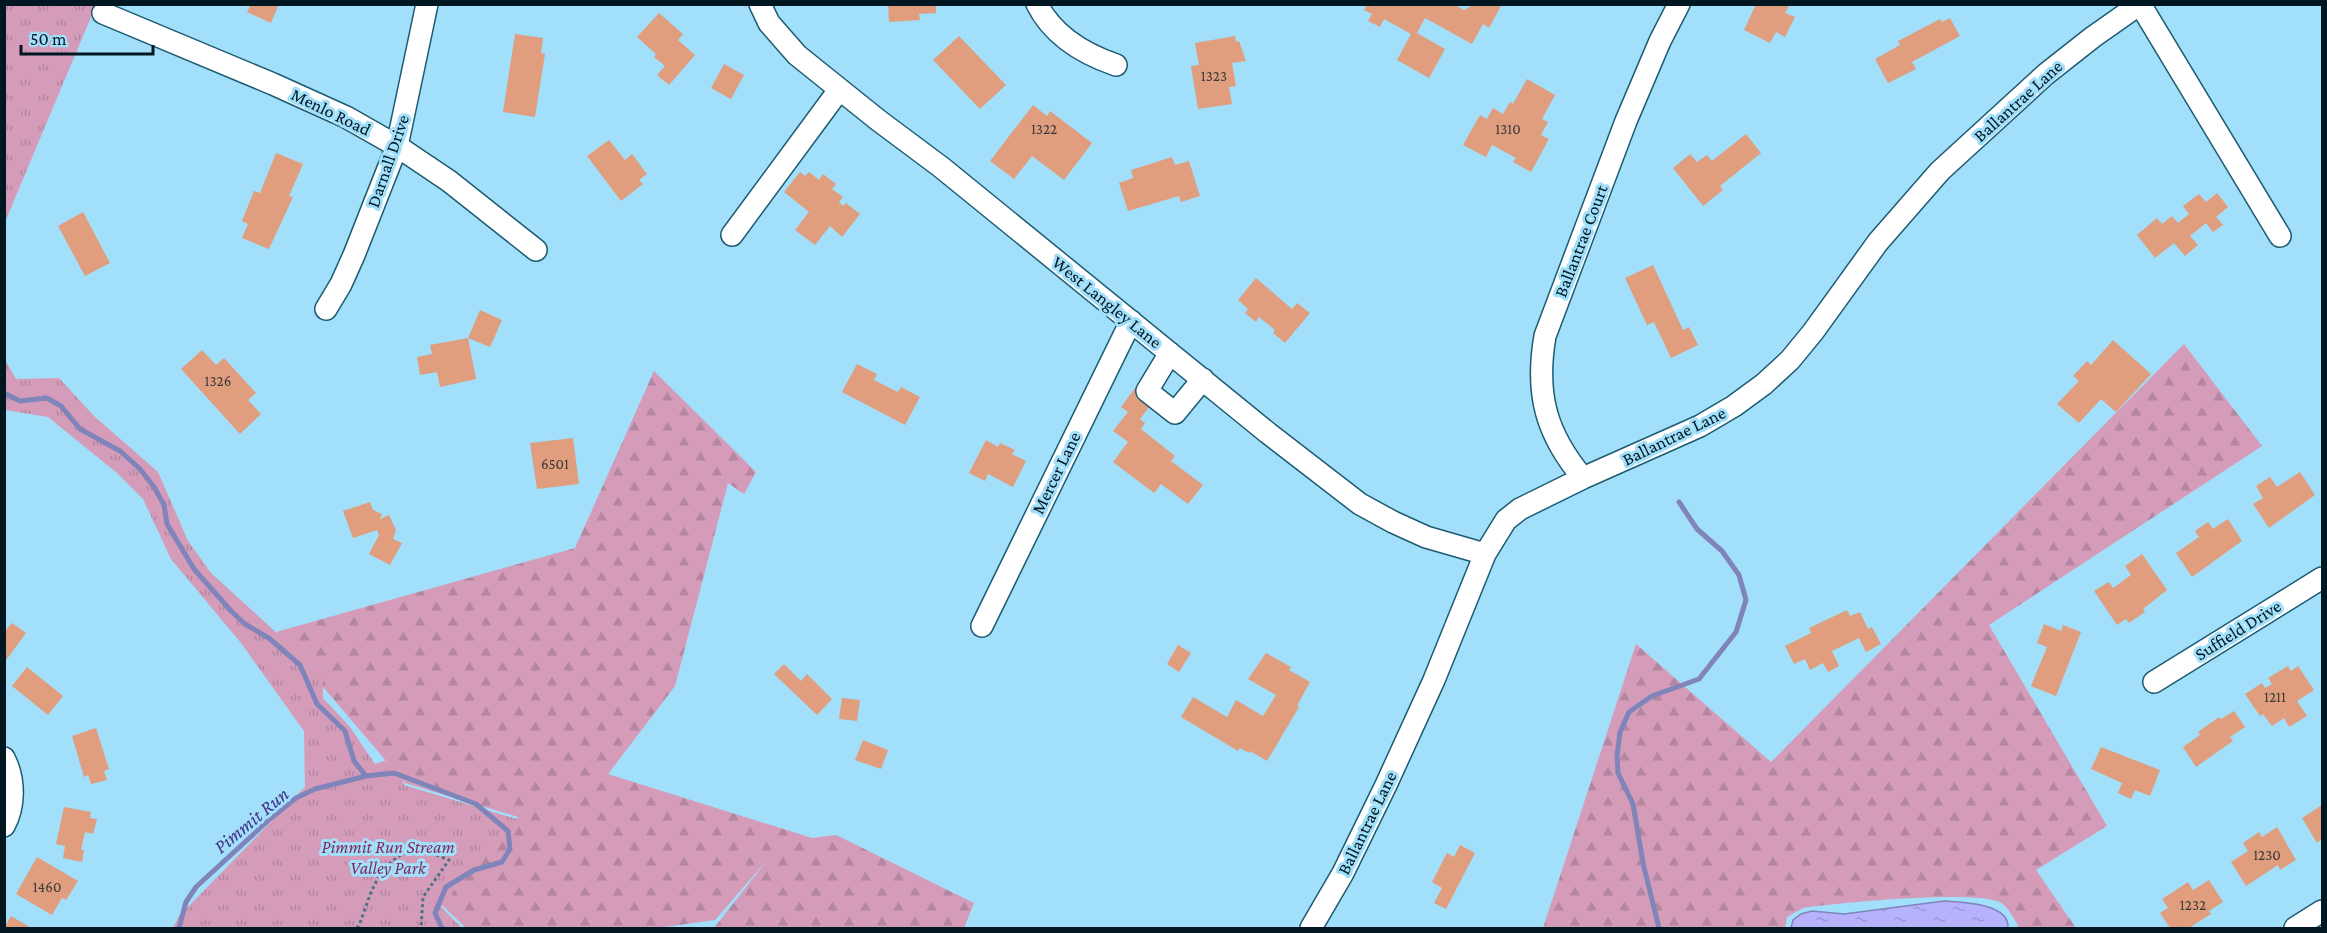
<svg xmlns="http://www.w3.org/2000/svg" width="2327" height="933" viewBox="0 0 2327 933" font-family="'Crimson Pro',serif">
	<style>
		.forest { fill: url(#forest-firs) }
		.park { fill: url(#park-tufts) }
		.water { fill: url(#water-ripples); stroke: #7f84ba; stroke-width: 1.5 }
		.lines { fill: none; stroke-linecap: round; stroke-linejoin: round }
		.stream { stroke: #7f84ba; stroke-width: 5 }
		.building { fill: #e09e7e }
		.minor-casing { stroke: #1d5b72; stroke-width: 24 }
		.path { stroke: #4a7385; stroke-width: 3; stroke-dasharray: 3 3; stroke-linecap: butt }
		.minor { stroke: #fff; stroke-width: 21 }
		.labels { text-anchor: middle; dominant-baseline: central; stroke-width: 6; stroke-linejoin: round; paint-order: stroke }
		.number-label { font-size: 15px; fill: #383938 }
		.street-label { font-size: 18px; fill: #001721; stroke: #a2dffa }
		.park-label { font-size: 18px; font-style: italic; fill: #822a5f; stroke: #a2dffa }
		.water-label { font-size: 20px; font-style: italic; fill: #433488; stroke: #a2dffa }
	</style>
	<defs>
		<pattern id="forest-firs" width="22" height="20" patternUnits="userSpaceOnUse" patternTransform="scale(1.5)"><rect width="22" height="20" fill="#d49cb9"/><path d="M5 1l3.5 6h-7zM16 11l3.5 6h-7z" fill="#b4869f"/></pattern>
		<pattern id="park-tufts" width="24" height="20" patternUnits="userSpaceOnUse" patternTransform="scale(1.5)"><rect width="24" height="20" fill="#d49cb9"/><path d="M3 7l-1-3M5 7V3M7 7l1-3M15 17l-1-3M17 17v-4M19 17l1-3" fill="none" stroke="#b4869f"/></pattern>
		<pattern id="water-ripples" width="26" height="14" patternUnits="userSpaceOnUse" patternTransform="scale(1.5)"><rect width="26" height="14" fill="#b6b2fc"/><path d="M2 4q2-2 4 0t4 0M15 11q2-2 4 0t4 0" fill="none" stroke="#9b98d8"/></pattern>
	</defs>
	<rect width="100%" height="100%" fill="#a2dffa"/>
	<path class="forest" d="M2184,344L2262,446L1989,625L2107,826L2036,870L2076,928H2017L2018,925C2013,918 2009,908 2001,903C1981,889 1833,903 1803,908L1787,917L1785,928H1543L1636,644L1771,762Z
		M654,371L756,472L744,494L728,483L675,686L608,774L812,838L836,835L974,903L964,928H714L769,858L715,920L657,928H466L442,905L518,817L405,783L276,632L575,548Z"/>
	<path class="park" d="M5,5H96L5,222Z
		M5,360L16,379L59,378L94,416L158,472L188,541L211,573L301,655L323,680V698L350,727L375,764L396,757L404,785L517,819L441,907L462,928H173L179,916L305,787L304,731L241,643L171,559L143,499L117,473L48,417L5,410Z"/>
	<path class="water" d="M1944,901C1961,902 2010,903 2008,928H1791L1793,920L1801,914L1812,911L1844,914Z"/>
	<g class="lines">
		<path class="stream" d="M4,393L20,401L47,398L61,406L80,429L120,451L140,469L154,487L164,505L167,524L194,569L232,612L245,624L270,639L300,665L317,704L345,731L354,761L366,776
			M179,928L186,902L196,887L270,819L296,798L315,789L366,776L394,773L476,804L508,831L510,849L502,862L474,870L446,887L435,913L442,928
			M1659,928L1643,863L1633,804L1618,773L1617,756L1620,732L1629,712L1652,696L1699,679L1736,632L1746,600L1739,575L1722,551L1697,529L1679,502"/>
	</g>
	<path class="building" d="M251,4H279L271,23L247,12Z
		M888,4H936V13L919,14L920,20L889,22Z
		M1367,4H1453L1464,10L1475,4H1502L1489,28L1483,24L1472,44L1425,18L1417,33L1445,49L1429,78L1397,60L1411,34L1384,19L1380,27L1368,21L1372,14L1364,10Z
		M1756,4H1790L1785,13L1795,17L1785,37L1776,32L1770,43L1744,30Z
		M659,13L683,34L678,40L695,55L669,85L657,75L665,66L654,57L656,54L637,37Z
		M1950,18L1960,36L1912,62L1916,69L1888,83L1875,59L1900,45L1898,41L1940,19L1942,22Z
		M515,34L543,38L541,53L545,54L535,117L503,112Z
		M959,36L1006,85L980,109L933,60Z
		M1235,36L1236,42L1239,41L1246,61L1232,63L1236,86L1229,87L1232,104L1198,109L1191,66L1199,65L1195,43Z
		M724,64L744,75L731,99L711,88Z
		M1527,79L1555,95L1542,119L1548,122L1541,135L1549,139L1531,172L1513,162L1516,158L1492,145L1486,157L1463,145L1480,115L1487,119L1493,108L1503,114L1510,102L1513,104Z
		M1033,105L1047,116L1050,111L1092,143L1064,180L1032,156L1014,179L990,161Z
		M1746,134L1761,153L1720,186L1723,190L1703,206L1673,168L1690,154L1697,162L1707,155L1712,161Z
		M609,140L625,160L632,154L647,174L639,180L643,184L621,201L587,156Z
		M276,153L303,164L289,196L293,197L269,249L242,238L248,224L242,221L254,191L260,193Z
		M1172,157L1175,165L1189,161L1200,196L1181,202L1179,196L1128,211L1119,183L1133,178L1131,170Z
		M800,172L805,176L809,172L819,180L823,174L836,184L832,189L843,197L839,202L843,206L846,203L860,214L842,237L830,226L815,245L795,230L809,212L784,192Z
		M2217,193L2228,207L2216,217L2223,225L2213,232L2206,223L2190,236L2198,245L2185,256L2174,243L2155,258L2137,235L2157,218L2162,224L2172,216L2178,223L2189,214L2183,206L2199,194L2206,202Z
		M83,212L110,263L85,276L58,226Z
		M1653,265L1683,330L1689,327L1698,345L1671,358L1654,322L1647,325L1625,278Z
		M1256,278L1292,309L1297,303L1310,313L1285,343L1273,333L1275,330L1259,317L1256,322L1245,313L1248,309L1238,300Z
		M480,310L502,320L490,347L468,338L476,379L440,387L437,372L420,375L417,357L432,354L430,345L468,338Z
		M2113,340L2151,374L2116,412L2101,399L2079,423L2057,404L2079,381L2073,376L2087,361L2091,365Z
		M202,350L216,365L224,358L256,393L248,400L261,414L240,434L181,369Z
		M857,364L877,374L874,380L898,392L901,387L920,397L905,425L842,392Z
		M1135,388L1153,402L1140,419L1145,423L1141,429L1175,456L1171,461L1203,485L1188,504L1161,484L1154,493L1113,462L1128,442L1113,431L1128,412L1121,407Z
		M573,438L579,484L537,489L530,443Z
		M986,440L998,447L1000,443L1015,450L1012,454L1026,461L1013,487L988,474L985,481L969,473Z
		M2300,472L2315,495L2269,528L2253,504L2263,498L2256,486L2270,477L2277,487Z
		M370,502L373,510L382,514L380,519L389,515L396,530L393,539L402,543L390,565L369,554L379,535L377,530L353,538L343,511Z
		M2228,519L2242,541L2192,577L2176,553L2199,537L2195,531L2208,522L2213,529Z
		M2142,554L2167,590L2143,609L2145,612L2129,623L2126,619L2117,625L2094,591L2109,582L2113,588L2131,575L2125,566Z
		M1847,610L1850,616L1860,612L1868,629L1872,627L1881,644L1866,652L1859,638L1832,651L1839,666L1828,672L1823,663L1810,670L1805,659L1794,664L1785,646L1811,633L1809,628Z
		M12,623L26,633L4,663V632Z
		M2044,624L2061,631L2063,625L2081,632L2056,696L2031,686L2047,647L2037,643Z
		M1178,645L1191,653L1179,672L1167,664Z
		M1266,653L1291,667L1289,670L1310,682L1297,706L1299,707L1267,761L1250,751L1249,753L1240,748L1238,751L1181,717L1193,697L1227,717L1236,700L1263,716L1276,695L1248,679Z
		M784,664L801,681L807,674L832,699L817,715L774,674Z
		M2288,666L2291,671L2298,666L2314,690L2297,701L2307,716L2289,727L2284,718L2272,726L2263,714L2260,716L2245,694L2262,683L2265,688L2272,684L2268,678Z
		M27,667L63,696L48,715L12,686Z
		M842,698L860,700L857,721L839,719Z
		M2234,711L2245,727L2230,737L2233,741L2196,767L2183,747L2200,735L2198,732L2219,717L2221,719Z
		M96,728L109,769L104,771L107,780L91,784L88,775L84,777L72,736Z
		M863,740L888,750L881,769L855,760Z
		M2101,747L2160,770L2150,796L2135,790L2131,799L2118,793L2122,783L2091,769Z
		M2322,805V839L2317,843L2302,818Z
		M64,807L91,812L90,818L97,819L93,834L85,832L81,850H84L82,862L63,858L65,846L56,844Z
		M2277,827L2296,860L2280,870L2278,865L2246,886L2231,862L2248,851L2243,843L2259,832L2262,837Z
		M1460,845L1475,853L1446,909L1434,903L1442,888L1432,882L1447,853L1454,857Z
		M37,857L78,881L66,900L62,898L52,915L16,894Z
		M2209,880L2223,902L2209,911L2211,914L2189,928H2170L2160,913L2168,908L2162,899L2188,882L2193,890Z
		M11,916L31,928H4Z"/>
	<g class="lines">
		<g class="minor-casing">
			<path id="minor" d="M760,4L769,23L797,55L878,120L941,167L1268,433L1360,504L1393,522L1426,537L1485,554
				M1037,4C1053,36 1084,54 1116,65
				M2140,4L2280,236
				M103,13L273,84L346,117L397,146L449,181L536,250
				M732,235L839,90
				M326,309L341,284L354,255L397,146L427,4
				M1170,353L1147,391L1175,413L1203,379
				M1583,478C1546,434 1535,394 1545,336L1626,121L1660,41L1679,4
				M982,626L1131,321
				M2154,682L2322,578
				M4,758C15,779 15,806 4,826
				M1311,928L1343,873L1386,785L1434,680L1485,554L1506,520L1520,509L1583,478L1700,426L1734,406L1764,384L1790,360L1813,332L1878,242L1940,171L2046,74L2093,37L2140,4
				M2295,928L2322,911"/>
		</g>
		<path class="path" d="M357,928C361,922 363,914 366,906C376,877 386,860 416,847L449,860L423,897L421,928"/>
		<use href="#minor" class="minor"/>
	</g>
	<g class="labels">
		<g class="number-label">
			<text x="1214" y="76">1323</text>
			<text x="1044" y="129">1322</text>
			<text x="1508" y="129">1310</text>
			<text x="218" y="381">1326</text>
			<text x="555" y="464">6501</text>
			<text x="2275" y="697">1211</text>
			<text x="2267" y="855">1230</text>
			<text x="47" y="887">1460</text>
			<text x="2193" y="905">1232</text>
		</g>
		<g class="street-label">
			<text transform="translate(2018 101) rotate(-42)">Ballantrae Lane</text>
			<text transform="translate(331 112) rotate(26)">Menlo Road</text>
			<text transform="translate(388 161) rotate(-71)">Darnall Drive</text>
			<text transform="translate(1581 241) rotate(-69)">Ballantrae Court</text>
			<text transform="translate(1107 302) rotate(39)">West Langley Lane</text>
			<text transform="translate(1674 436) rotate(-26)">Ballantrae Lane</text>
			<text transform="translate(1056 473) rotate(-64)">Mercer Lane</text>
			<text transform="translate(2238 630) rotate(-32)">Suffield Drive</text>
			<text transform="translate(1367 823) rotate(-64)">Ballantrae Lane</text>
		</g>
		<g class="park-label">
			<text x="388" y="847">Pimmit Run Stream<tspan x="388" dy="21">Valley Park</tspan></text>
		</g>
		<g class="water-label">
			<text transform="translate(251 820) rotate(-40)">Pimmit Run</text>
		</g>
	</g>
	<rect width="2327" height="933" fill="none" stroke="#001721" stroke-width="12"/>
	<path d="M21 45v9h132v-9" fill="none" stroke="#001721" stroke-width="3"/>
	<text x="30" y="45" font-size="18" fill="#001721" stroke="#a2dffa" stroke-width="4.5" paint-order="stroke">50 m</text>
</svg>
